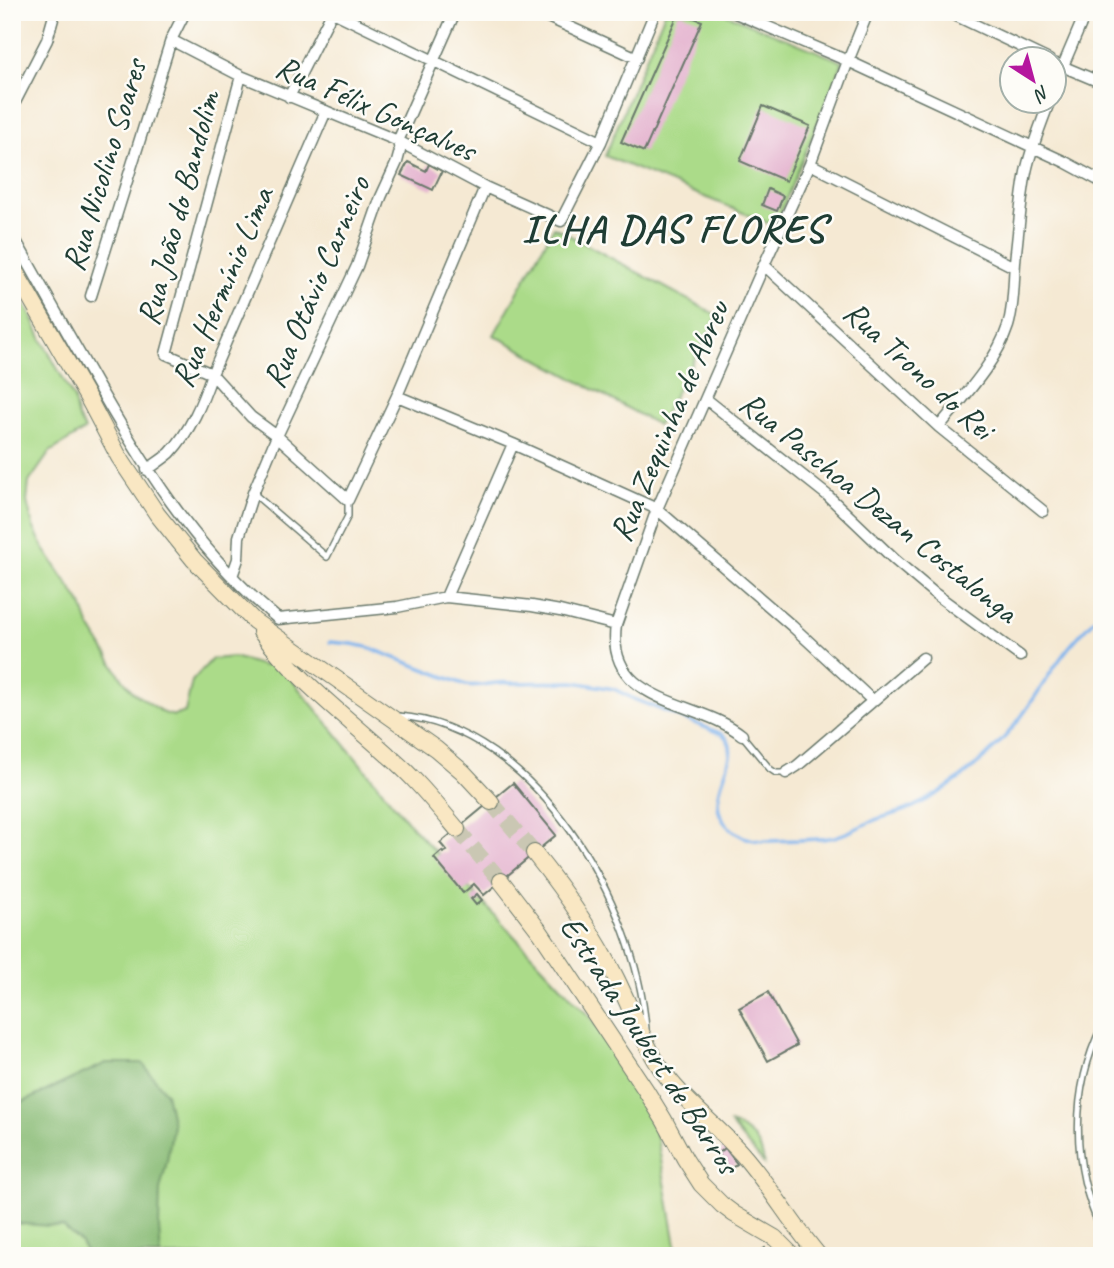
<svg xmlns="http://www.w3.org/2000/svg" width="1114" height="1268" viewBox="0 0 1114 1268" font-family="Caveat,sans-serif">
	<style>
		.green { fill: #abdb89; stroke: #658c5e; stroke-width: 2 }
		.forest { fill: #88bb75; stroke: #547c54; stroke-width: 2 }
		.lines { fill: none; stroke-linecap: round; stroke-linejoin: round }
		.stream { stroke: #7fb4ed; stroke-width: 3.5 }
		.building { fill: #e4b3cf }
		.secondary-tunnel { stroke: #cac7b3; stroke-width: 16; stroke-dasharray: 16 8; stroke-linecap: butt }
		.lane-casing { stroke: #6a796c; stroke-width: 8 }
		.street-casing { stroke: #6a796c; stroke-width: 13 }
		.secondary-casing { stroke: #6a796c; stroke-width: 18 }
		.lane { stroke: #fff; stroke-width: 5 }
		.street { stroke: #fff; stroke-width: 10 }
		.secondary { stroke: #f9e7c3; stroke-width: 16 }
		.rail { stroke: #1f3d34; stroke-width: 3.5; stroke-dasharray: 10 5; stroke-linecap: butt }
		.labels { text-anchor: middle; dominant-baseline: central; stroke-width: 5; stroke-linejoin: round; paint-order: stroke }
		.street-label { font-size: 33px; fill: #1f3d34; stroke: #fdfcf7 }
		.district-label { font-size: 40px; font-weight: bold; letter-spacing: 2px; fill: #1f3d34; stroke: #fdfcf7 }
	</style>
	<rect width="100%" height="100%" fill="#fdfcf7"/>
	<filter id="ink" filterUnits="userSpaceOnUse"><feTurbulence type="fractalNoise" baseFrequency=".0143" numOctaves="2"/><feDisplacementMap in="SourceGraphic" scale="14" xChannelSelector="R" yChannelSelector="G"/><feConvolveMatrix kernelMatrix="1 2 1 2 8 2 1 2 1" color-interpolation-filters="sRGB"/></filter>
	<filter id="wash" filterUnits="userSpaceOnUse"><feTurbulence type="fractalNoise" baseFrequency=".00686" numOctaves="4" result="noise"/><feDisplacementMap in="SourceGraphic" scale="28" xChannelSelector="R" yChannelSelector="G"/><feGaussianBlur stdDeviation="1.57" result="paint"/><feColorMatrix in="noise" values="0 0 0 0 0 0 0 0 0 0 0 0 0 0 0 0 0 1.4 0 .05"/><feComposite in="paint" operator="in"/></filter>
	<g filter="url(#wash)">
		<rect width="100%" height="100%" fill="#f5e9d3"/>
		<path class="green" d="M665,12H721L843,62L775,226L605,156Z
			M554,227L718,316L658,425L494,335Z
			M12,285L30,313L42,340L74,399L77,416L85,430L50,452L29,482L27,502L33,526L44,549L82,605L89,625L119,674L133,692L164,713L174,716L185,712L192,681L212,659L234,657L263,666L274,658L413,828L589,1016L650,1098L678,1256H12Z
			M730,1124C750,1130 762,1143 764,1164Z"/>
		<path class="forest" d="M106,1063H142L166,1093L173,1125L167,1161L160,1190L159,1228L161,1256H89L80,1242L63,1227L12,1223V1107Z"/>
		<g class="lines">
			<path class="stream" d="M330,642L352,644L367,647L466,685C482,688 495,680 511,683L574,682L614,689L634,699L722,734C751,755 693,799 732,830C751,846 776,840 799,840C815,839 831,840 846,833C856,829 865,824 875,820C889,815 903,812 915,806C953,788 993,754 1018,721C1035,699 1049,673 1066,651C1077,637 1090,624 1102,611"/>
		</g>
		<g id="blocks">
			<path class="building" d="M679,12L702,21L644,152L621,142Z
				M763,106L810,126L786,181L740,161Z
				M408,162L426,171L429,164L442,171L433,190L401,175Z
				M768,189L783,196L777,211L762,205Z
				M513,783L556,835L484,895L474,884L463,893L434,858L442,851L443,853L447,851L440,843Z
				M477,894L482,900L476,905L471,899Z
				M768,992L797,1045L768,1061L739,1008Z
				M725,1148L737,1164L729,1170L718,1154Z
				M765,1248L771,1256H755Z"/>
		</g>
	</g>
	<g filter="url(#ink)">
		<use href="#blocks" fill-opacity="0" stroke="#6a796c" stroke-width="2"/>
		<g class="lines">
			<path class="secondary-tunnel" d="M491,802L534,853
				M457,829L501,881"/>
			<g class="lane-casing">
				<path id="lane" d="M253,493L327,557L348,516V500
					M399,716C535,727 637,905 646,1029
					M742,735L770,769L776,773H786
					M1102,1026C1070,1090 1071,1167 1102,1232"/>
			</g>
			<g class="street-casing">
				<path id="street" d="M333,12L601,142
					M537,12L637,58
					M733,12L848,61L1065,162L1102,182
					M948,12L1049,60
					M171,40L241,76L398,141L485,187L561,221L601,142L655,12
					M1057,64L1102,83
					M241,76L166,354L212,374L251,417L277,436L348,500L397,396L485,187
					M1054,87L1086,12
					M289,97L332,12
					M12,108L47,40L55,12
					M810,164L1014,267
					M12,234C37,278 61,322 86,365C139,459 194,550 278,619L397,607L446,597L532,606L560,611L616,625
					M764,265L939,427L1043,511
					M91,296L171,40L185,12
					M397,396L513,444L657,509L792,626L873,701
					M706,399L827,495L895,560L934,593L1020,656
					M939,427C963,397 996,363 1008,326C1015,303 1013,276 1016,252C1019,226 1021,198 1026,172C1031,148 1041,125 1049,102
					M147,470C155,464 163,459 170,453C191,430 202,403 212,374L326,111
					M232,576L238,559L239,537L253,493L277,436L357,266L381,197L397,162L400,151L398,141L455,12
					M446,597L513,444
					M742,735C697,699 605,705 616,625L657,509L764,265L810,164L848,61L868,12
					M786,773L797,766L923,658"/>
			</g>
			<g class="secondary-casing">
				<path id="secondary" d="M12,266L89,400L119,457L157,514L194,560L254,621L436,749L463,772L491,802
					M261,632C297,680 344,715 388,755C414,777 435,803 457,829
					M534,853C565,892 594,933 616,978C630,1006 641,1037 658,1064C680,1099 715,1123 742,1154C770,1186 791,1223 819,1256
					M501,881L541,933L645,1089L664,1120L685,1159L701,1184L722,1205L734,1214L775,1238L793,1256"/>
			</g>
			<use href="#lane" class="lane"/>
			<use href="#street" class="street"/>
			<use href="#secondary" class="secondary"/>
			<path class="rail" d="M1102,1089C1095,1118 1095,1146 1102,1175"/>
		</g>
	</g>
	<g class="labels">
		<g class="street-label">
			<text transform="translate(376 108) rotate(24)">Rua Félix Gonçalves</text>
			<text transform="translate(104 165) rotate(-73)">Rua Nicolino Soares</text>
			<text transform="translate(178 208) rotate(-75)">Rua João do Bandolim</text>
			<text transform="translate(316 282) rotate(-67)">Rua Otávio Carneiro</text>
			<text transform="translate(222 287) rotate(-67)">Rua Hermínio Lima</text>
			<text transform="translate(919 370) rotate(42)">Rua Trono do Rei</text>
			<text transform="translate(669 421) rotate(-67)">Rua Zequinha de Abreu</text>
			<text transform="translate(879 507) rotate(39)">Rua Paschoa Dezan Costalonga</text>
			<text transform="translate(650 1045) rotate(57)">Estrada Joubert de Barros</text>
		</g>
		<g class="district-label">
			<text x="674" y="229">ILHA DAS FLORES</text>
		</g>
	</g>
	<rect width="1114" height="1268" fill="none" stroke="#fdfcf7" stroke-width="42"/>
	<g transform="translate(1033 80) rotate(144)"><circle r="33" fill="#fdfcf7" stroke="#a4b0a9" stroke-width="2"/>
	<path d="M0-5L12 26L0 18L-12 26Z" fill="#b5179e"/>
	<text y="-10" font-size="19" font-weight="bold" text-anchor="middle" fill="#1f3d34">N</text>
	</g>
</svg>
